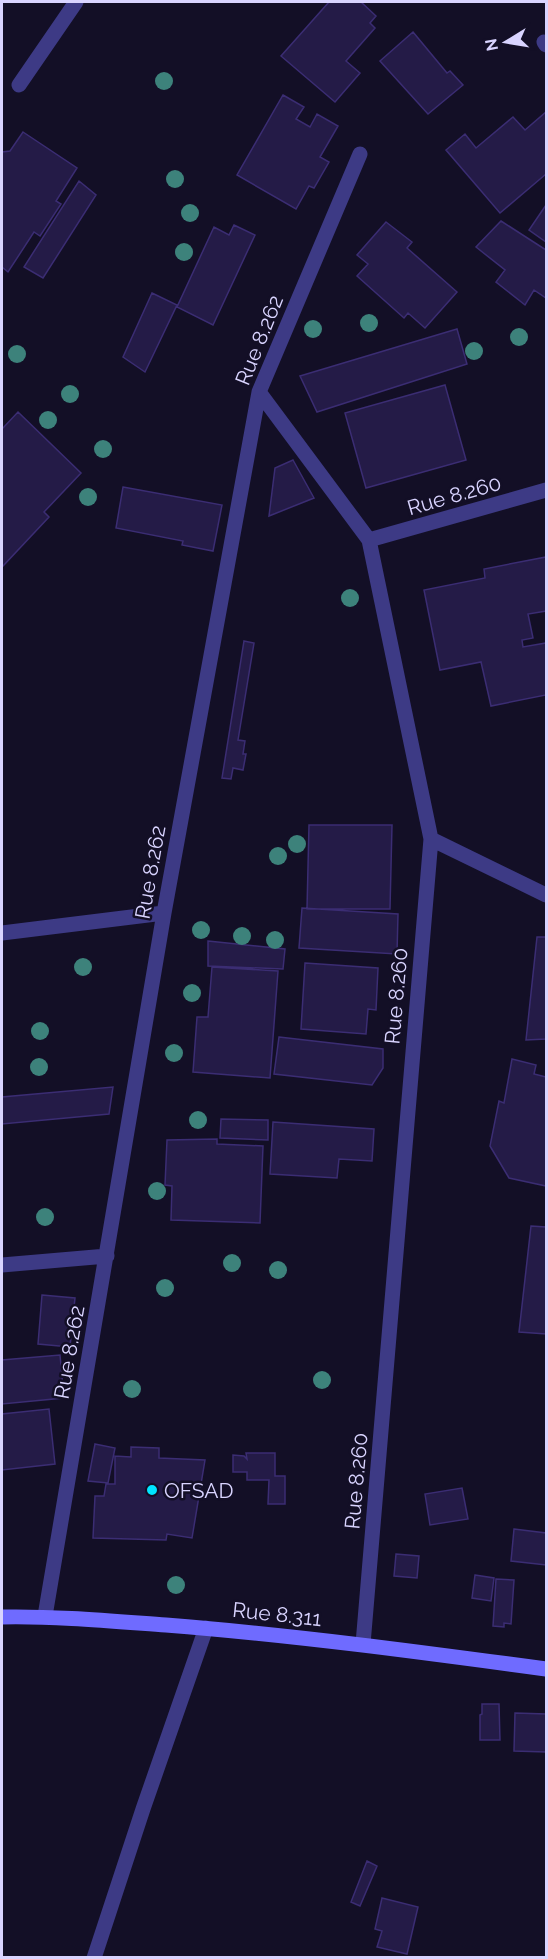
<svg xmlns="http://www.w3.org/2000/svg" width="548" height="1959" viewBox="0 0 548 1959" font-family="Raleway,sans-serif">
	<style>
		.building { fill: #241b47; stroke: #3b2d73; stroke-width: 1.5 }
		.lines { fill: none; stroke-linecap: round; stroke-linejoin: round }
		.minor { stroke: #3d3a85; stroke-width: 15 }
		.secondary { stroke: #6f6bff; stroke-width: 15 }
		.tree { fill: #3d827b }
		.poi-dot { fill: #00e5ff; stroke: #130f26; stroke-width: 2 }
		.labels { text-anchor: middle; dominant-baseline: central; stroke-width: 5; stroke-linejoin: round; paint-order: stroke }
		.street-label { font-size: 21px; fill: #d9d4ff; stroke: #130f26 }
		.poi-label { font-size: 21px; fill: #d9d4ff; stroke: #130f26; text-anchor: start }
	</style>
	<rect width="100%" height="100%" fill="#130f26"/>
	<path class="building" d="M329,2H361L376,16L370,23L375,28L346,61L360,73L335,102L281,56Z
		M413,32L447,73L450,71L463,85L428,114L380,61Z
		M283,95L304,107L296,119L310,127L317,114L338,126L320,157L329,162L314,188L309,186L296,209L237,175Z
		M546,112V174L500,213L446,150L465,134L476,148L513,117L525,130Z
		M23,132L77,168L56,201L61,204L40,236L34,232L8,272L2,267V152L10,151Z
		M79,181L96,195L43,278L24,267Z
		M546,205V242L529,230Z
		M501,221L546,250V298L534,290L525,305L496,282L505,270L476,247Z
		M386,222L412,242L407,248L457,292L425,328L408,313L404,318L357,276L368,264L357,255Z
		M234,225L255,235L213,325L177,307L214,227L229,235Z
		M152,293L177,305L145,372L123,357Z
		M457,329L467,364L317,412L300,376Z
		M445,385L466,460L366,488L345,413Z
		M18,412L81,473L44,512L49,517L2,567V429Z
		M293,460L314,498L269,516L275,468Z
		M123,487L222,505L213,551L182,545L183,541L116,528Z
		M546,557V611L528,614L533,638L522,640L523,647L546,643V695L491,706L481,662L440,670L424,590L485,578L484,569Z
		M244,641L254,643L238,740L245,741L243,754H246L243,770L233,768L231,779L222,778Z
		M309,825H392L390,909H307Z
		M302,908L398,914L397,954L299,948Z
		M537,937H546V1039L526,1040Z
		M208,941L285,949L283,969L208,966Z
		M305,963L378,968L376,1010L368,1009L366,1034L301,1029Z
		M212,967L278,971L270,1078L193,1072L197,1017H208Z
		M279,1037L383,1049V1068L372,1085L274,1074Z
		M512,1059L536,1065L534,1074L546,1077V1074V1186L509,1178L490,1146L499,1101L504,1103Z
		M113,1087L109,1114L2,1124V1097Z
		M221,1119L268,1120V1140L220,1138Z
		M273,1122L374,1129L372,1161L339,1159L337,1178L270,1174Z
		M217,1139V1144L263,1146L260,1223L171,1220L172,1186L165,1185L167,1140Z
		M531,1226L546,1227V1334L519,1332Z
		M42,1295L75,1298L70,1347L38,1344Z
		M60,1355L64,1398L2,1404V1360Z
		M49,1409L55,1464L2,1470V1414Z
		M95,1444L115,1448L108,1483L88,1481Z
		M131,1447L159,1448V1458L205,1460L192,1538L167,1534L166,1540L93,1538L95,1496H104L106,1484H115V1456L131,1457Z
		M246,1453H275V1476H285V1504H268L269,1480H247V1472H233V1455L244,1456L247,1459Z
		M462,1488L468,1519L430,1525L425,1494Z
		M514,1529L546,1533V1565L511,1561Z
		M396,1554L419,1556L417,1578L394,1576Z
		M475,1575L494,1578L491,1601L472,1598Z
		M496,1579L514,1580L511,1624L504,1623V1627L493,1626Z
		M482,1704H499L500,1740H480V1715L482,1714Z
		M515,1713L546,1714V1752L514,1751Z
		M367,1861L377,1866L360,1906L351,1902Z
		M382,1898L418,1907L407,1954L377,1947L382,1931L375,1929Z"/>
	<g class="lines">
		<path class="minor" d="M544,42L546,45
			M19,85L76,2
			M259,392L369,540
			M431,839L546,895
			M2,933L164,913
			M2,1265L107,1256
			M45,1616L164,913L259,392L360,154
			M363,1644L431,839L369,540L546,490
			M94,1958L143,1809L206,1628"/>
		<path class="secondary" d="M2,1617C56,1616 111,1621 166,1625C293,1635 420,1652 546,1669"/>
	</g>
	<g class="tree">
		<circle cx="164" cy="81" r="9"/>
		<circle cx="175" cy="179" r="9"/>
		<circle cx="190" cy="213" r="9"/>
		<circle cx="184" cy="252" r="9"/>
		<circle cx="369" cy="323" r="9"/>
		<circle cx="313" cy="329" r="9"/>
		<circle cx="519" cy="337" r="9"/>
		<circle cx="474" cy="351" r="9"/>
		<circle cx="17" cy="354" r="9"/>
		<circle cx="70" cy="394" r="9"/>
		<circle cx="48" cy="420" r="9"/>
		<circle cx="103" cy="449" r="9"/>
		<circle cx="88" cy="497" r="9"/>
		<circle cx="350" cy="598" r="9"/>
		<circle cx="297" cy="844" r="9"/>
		<circle cx="278" cy="856" r="9"/>
		<circle cx="201" cy="930" r="9"/>
		<circle cx="242" cy="936" r="9"/>
		<circle cx="275" cy="940" r="9"/>
		<circle cx="83" cy="967" r="9"/>
		<circle cx="192" cy="993" r="9"/>
		<circle cx="40" cy="1031" r="9"/>
		<circle cx="174" cy="1053" r="9"/>
		<circle cx="39" cy="1067" r="9"/>
		<circle cx="198" cy="1120" r="9"/>
		<circle cx="157" cy="1191" r="9"/>
		<circle cx="45" cy="1217" r="9"/>
		<circle cx="232" cy="1263" r="9"/>
		<circle cx="278" cy="1270" r="9"/>
		<circle cx="165" cy="1288" r="9"/>
		<circle cx="322" cy="1380" r="9"/>
		<circle cx="132" cy="1389" r="9"/>
		<circle cx="176" cy="1585" r="9"/>
	</g>
	<circle class="poi-dot" cx="152" cy="1490" r="6"/>
	<g class="labels">
		<g class="street-label">
			<text transform="translate(259 340) rotate(-68)">Rue 8.262</text>
			<text transform="translate(454 495) rotate(-16)">Rue 8.260</text>
			<text transform="translate(150 872) rotate(-80)">Rue 8.262</text>
			<text transform="translate(396 996) rotate(-85)">Rue 8.260</text>
			<text transform="translate(69 1352) rotate(-80)">Rue 8.262</text>
			<text transform="translate(356 1481) rotate(-85)">Rue 8.260</text>
			<text transform="translate(277 1614) rotate(6)">Rue 8.311</text>
		</g>
		<g class="poi-label">
			<text x="164" y="1490">OFSAD</text>
		</g>
	</g>
	<rect width="548" height="1959" fill="none" stroke="#d9d4ff" stroke-width="6"/>
	<g transform="translate(506 42) rotate(259)" stroke="#130f26" stroke-width="4.5" paint-order="stroke">
	<path d="M0-4.5L10 22L0 15L-10 22Z" fill="#d9d4ff"/>
	<text y="-9" font-size="16" font-weight="bold" text-anchor="middle" fill="#d9d4ff">N</text>
	</g>
</svg>
